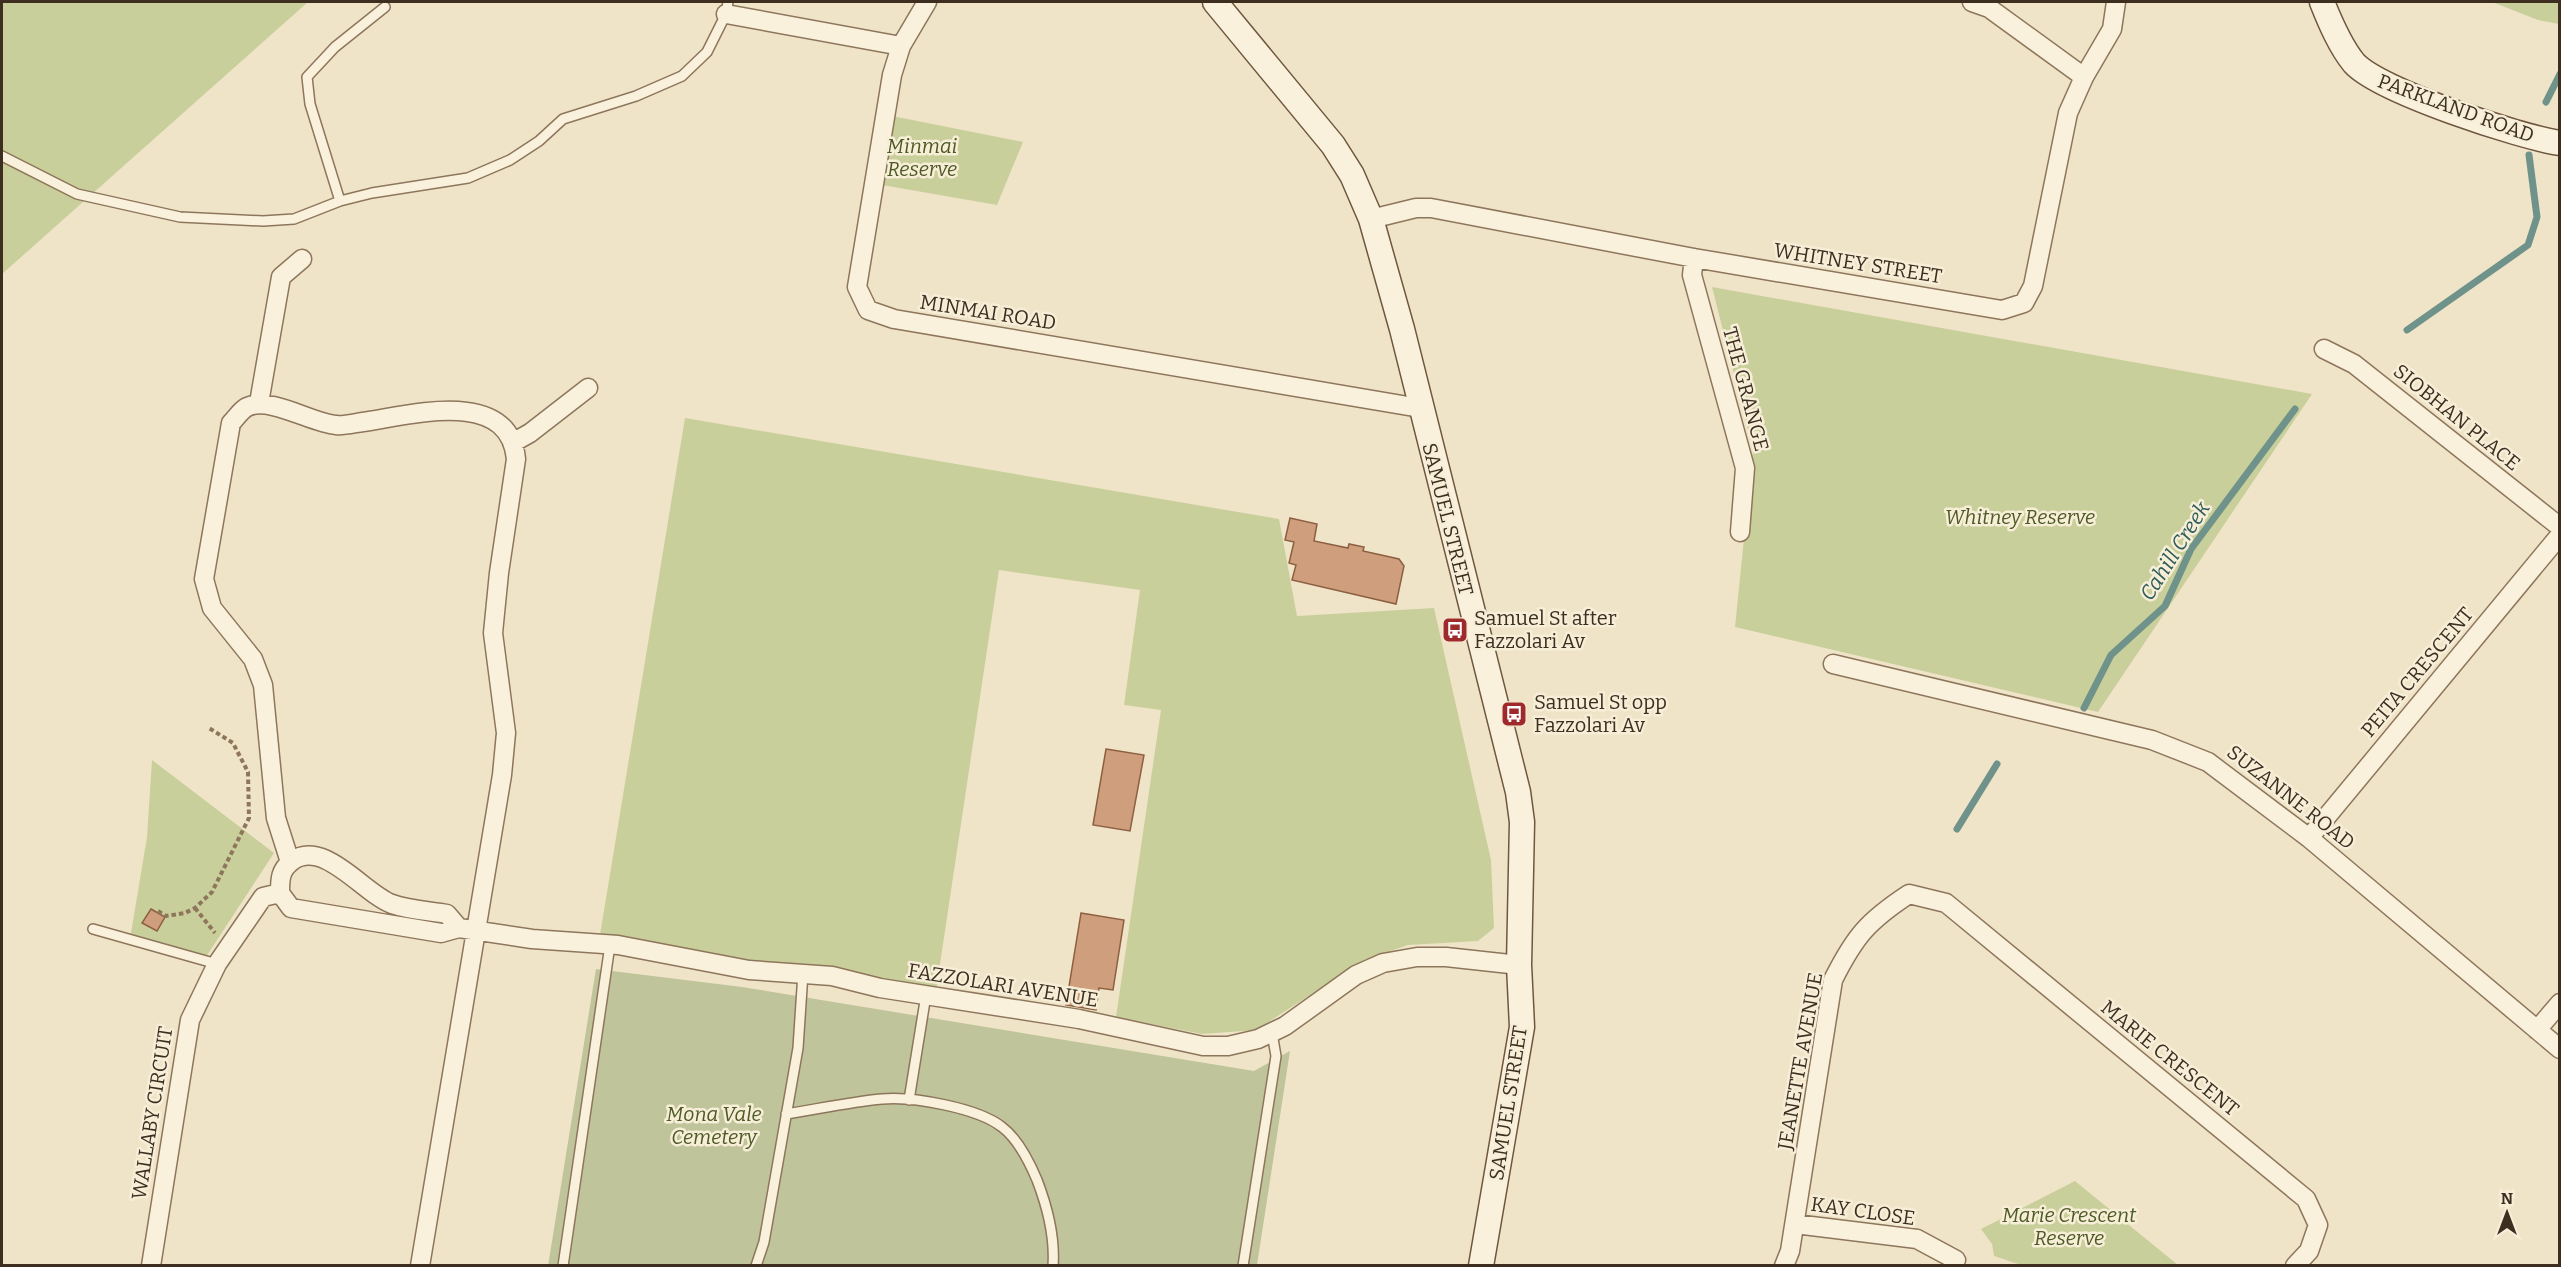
<svg xmlns="http://www.w3.org/2000/svg" width="2561" height="1267" viewBox="0 0 2561 1267" font-family="Bitter,serif">
	<style>
		.green { fill: #c9cf9b }
		.cemetery { fill: #bfc49a }
		.lines { fill: none; stroke-linecap: round; stroke-linejoin: round }
		.stream { stroke: #6f938a; stroke-width: 7 }
		.building { fill: #cf9f7d; stroke: #8d5f41; stroke-width: 1.5 }
		.lane-casing { stroke: #8d765c; stroke-width: 12 }
		.street-casing { stroke: #8d765c; stroke-width: 21 }
		.secondary-casing { stroke: #6f573f; stroke-width: 27 }
		.path { stroke: #8d765c; stroke-width: 4; stroke-dasharray: 4.5 3; stroke-linecap: butt }
		.lane { stroke: #faf1dc; stroke-width: 9 }
		.street { stroke: #faf1dc; stroke-width: 18 }
		.secondary { stroke: #faf1dc; stroke-width: 24 }
		.labels { text-anchor: middle; dominant-baseline: central; stroke-width: 5; stroke-linejoin: round; paint-order: stroke }
		.street-label { font-size: 20px; fill: #3d2e20; stroke: #f7eed8 }
		.park-label { font-size: 20px; font-style: italic; fill: #4d5a26; stroke: #f7eed8 }
		.poi-label { font-size: 20px; fill: #3d2e20; stroke: #f7eed8; text-anchor: start }
		.water-label { font-size: 21px; font-style: italic; fill: #2f5d5a; stroke: #f7eed8 }
	</style>
	<rect width="100%" height="100%" fill="#f0e4c8"/>
	<path class="green" d="M2,2H308L2,274Z
		M2492,2H2559V24L2538,20Z
		M892,116L1023,142L997,205L882,185Z
		M1712,287L2312,394L2098,712L1735,627L1753,450Z
		M685,418L1279,519L1297,616L1434,608L1491,860L1494,928L1478,941L1408,945L1364,960L1256,1030L1202,1034L1116,1017L1161,710L1124,705L1140,590L999,570L936,991L600,935Z
		M152,760L274,853L204,960L130,939L147,837Z
		M2075,1181L2178,1265L2024,1266L1994,1256L1992,1244L1981,1229Z"/>
	<path class="cemetery" d="M596,969L742,987L1254,1071L1290,1051L1257,1265L548,1266Z"/>
	<g class="lines">
		<path class="stream" d="M2546,102L2560,74
			M2407,330L2528,245L2537,217L2529,155
			M2084,708L2111,655L2165,606L2191,549L2295,409
			M1957,829L1997,764"/>
	</g>
	<path class="building" d="M1290,518L1317,524L1314,541L1348,548L1349,544L1364,547L1363,551L1399,559L1404,566L1396,604L1292,580L1296,565L1289,563L1294,542L1285,540Z
		M1106,749L1144,755L1130,831L1093,825Z
		M151,909L165,917L157,931L142,923Z
		M1081,913L1124,920L1113,990L1099,988L1096,1010L1066,1005Z"/>
	<g class="lines">
		<g class="lane-casing">
			<path id="lane" d="M2,156L77,194L180,217L263,221L294,219L340,201L372,193L468,178L510,160L539,141L563,119L636,96L682,76L707,52L726,14L728,2
				M340,201L310,104L307,77L335,47L385,7
				M93,929L217,964
				M909,1100L926,995
				M786,1114C818,1109 850,1102 882,1099C912,1096 978,1108 1002,1127C1018,1139 1029,1161 1037,1180C1047,1206 1055,1238 1053,1266
				M563,1266L610,945
				M756,1266L764,1242L798,1048L803,973
				M1243,1266L1276,1056L1272,1033"/>
		</g>
		<g class="street-casing">
			<path id="street" d="M927,2L901,46L892,75L857,287L868,310L894,319L1420,408
				M1972,2L1989,8L2084,77
				M726,14L901,46
				M1371,219L1416,208H1431L1694,258L2002,310L2024,303L2033,286L2068,113L2084,77L2112,29L2116,2
				M1694,258L1692,275L1745,468L1740,532
				M2324,349L2354,364L2560,527
				M259,403L281,277L302,259
				M514,442L530,433L588,388
				M1833,664L2152,740L2208,762L2309,838L2560,1049
				M2309,838L2560,535
				M290,862L276,818L263,685L253,659L212,608L204,579L231,423C236,418 241,410 247,407C270,396 311,423 336,425C344,426 355,423 363,422C411,415 509,387 516,459L499,573L493,633L506,733L502,775L420,1266
				M280,893L291,908L441,933L459,928L532,939L618,945L749,970L832,976L880,988L1079,1019L1203,1046H1228L1258,1039L1285,1026L1356,975L1383,963L1417,957H1446L1519,965
				M280,893C280,879 280,870 292,861C324,838 364,894 392,904C409,910 429,911 447,914L459,928
				M2537,1030L2560,1003
				M1795,1224L1917,1239L1956,1260
				M151,1266L190,1020L217,964L263,897L280,893
				M1784,1266L1790,1251L1833,980C1855,936 1868,921 1909,894L1946,903L2306,1199L2318,1225L2309,1251L2295,1266"/>
		</g>
		<g class="secondary-casing">
			<path id="secondary" d="M1215,2L1333,145L1352,175L1371,219L1402,329L1518,792L1522,822L1519,965L1522,1027L1481,1266
				M2322,2C2330,22 2340,46 2354,63C2379,91 2520,137 2560,143"/>
		</g>
		<path class="path" d="M195,908L215,933
			M158,911L166,916L185,913L195,908L212,892L249,818L248,772L233,743L209,728"/>
		<use href="#lane" class="lane"/>
		<use href="#street" class="street"/>
		<use href="#secondary" class="secondary"/>
	</g>
	<defs>
		<g id="bus-square" transform="scale(1.35)"><rect x="-9" y="-9" width="18" height="18" rx="4" fill="#9e2a2b" stroke="#f7eed8"/><path d="M-5-6H5V4H4V6H2V4H-2V6H-4V4H-5ZM-3.5-4V0h7V-4ZM-3.5 1.2v1.5H-2V1.2ZM2 1.2v1.5H3.5V1.2Z" fill="#fff"/></g>
	</defs>
	<g fill-rule="evenodd">
		<use href="#bus-square" x="1455" y="630"/>
		<use href="#bus-square" x="1514" y="714"/>
	</g>
	<g class="labels">
		<g class="street-label">
			<text transform="translate(2456 108) rotate(20)">PARKLAND ROAD</text>
			<text transform="translate(1858 263) rotate(9)">WHITNEY STREET</text>
			<text transform="translate(988 312) rotate(9)">MINMAI ROAD</text>
			<text transform="translate(1746 389) rotate(75)">THE GRANGE</text>
			<text transform="translate(2457 417) rotate(39)">SIOBHAN PLACE</text>
			<text transform="translate(1448 519) rotate(76)">SAMUEL STREET</text>
			<text transform="translate(2417 672) rotate(-50)">PEITA CRESCENT</text>
			<text transform="translate(2291 797) rotate(38)">SUZANNE ROAD</text>
			<text transform="translate(1003 985) rotate(9)">FAZZOLARI AVENUE</text>
			<text transform="translate(2170 1058) rotate(39)">MARIE CRESCENT</text>
			<text transform="translate(1800 1061) rotate(-80)">JEANETTE AVENUE</text>
			<text transform="translate(1508 1103) rotate(-81)">SAMUEL STREET</text>
			<text transform="translate(152 1113) rotate(-81)">WALLABY CIRCUIT</text>
			<text transform="translate(1863 1211) rotate(8)">KAY CLOSE</text>
		</g>
		<g class="park-label">
			<text x="922" y="146">Minmai<tspan x="922" dy="23">Reserve</tspan></text>
			<text x="2020" y="517">Whitney Reserve</text>
			<text x="714" y="1114">Mona Vale<tspan x="714" dy="23">Cemetery</tspan></text>
			<text x="2069" y="1215">Marie Crescent<tspan x="2069" dy="23">Reserve</tspan></text>
		</g>
		<g class="poi-label">
			<text x="1474" y="618">Samuel St after<tspan x="1474" dy="23">Fazzolari Av</tspan></text>
			<text x="1534" y="702">Samuel St opp<tspan x="1534" dy="23">Fazzolari Av</tspan></text>
		</g>
		<g class="water-label">
			<text transform="translate(2175 551) rotate(-58)">Cahill Creek</text>
		</g>
	</g>
	<rect width="2561" height="1267" fill="none" stroke="#3d2e20" stroke-width="6"/>
	<g transform="translate(2507 1213)" stroke="#f7eed8" stroke-width="4.5" paint-order="stroke">
	<path d="M0-4.5L10 22L0 15L-10 22Z" fill="#3d2e20"/>
	<text y="-9" font-size="16" font-weight="bold" text-anchor="middle" fill="#3d2e20">N</text>
	</g>
</svg>
